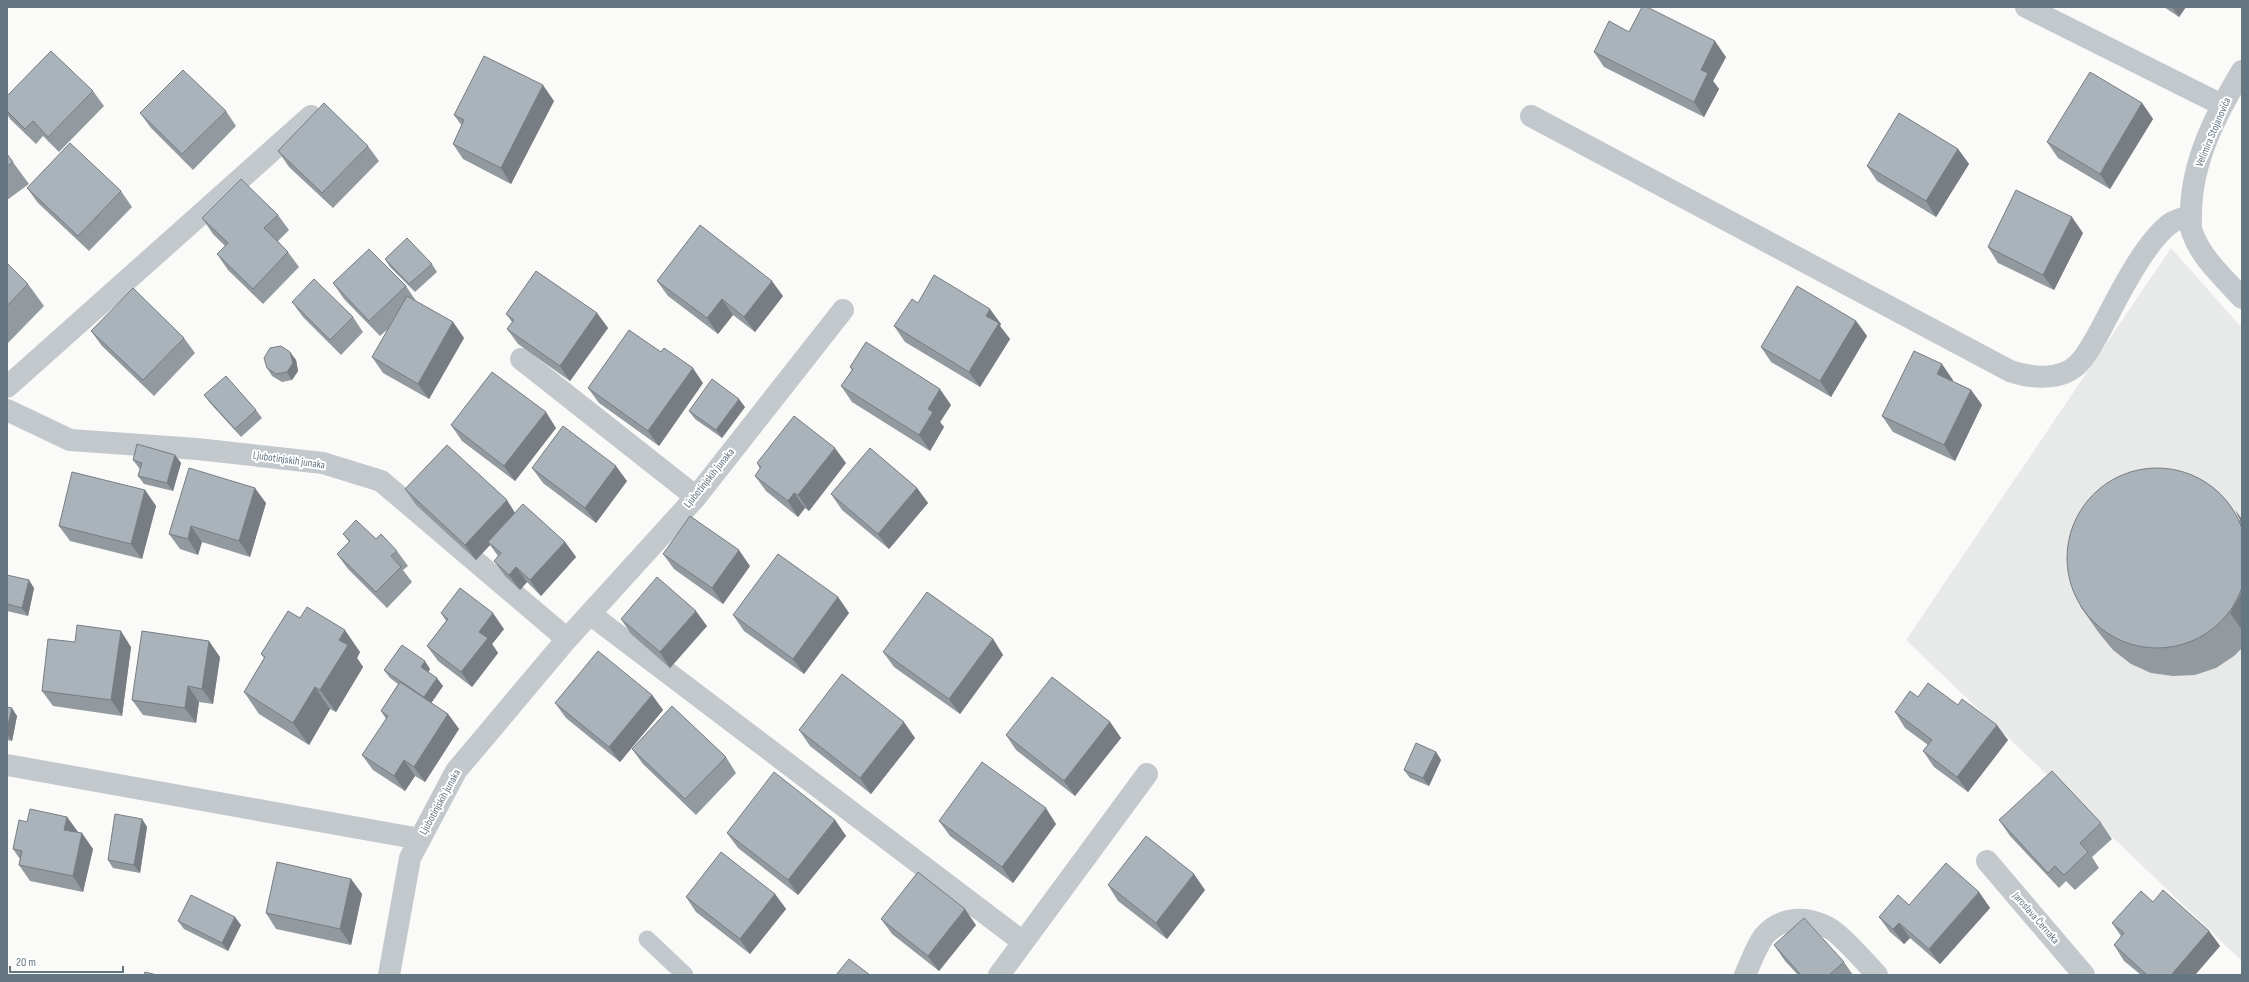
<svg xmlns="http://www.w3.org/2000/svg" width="2249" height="982" viewBox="0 0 2249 982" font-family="'Sofia Sans Condensed',sans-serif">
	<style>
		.built { fill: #e8e9e9 }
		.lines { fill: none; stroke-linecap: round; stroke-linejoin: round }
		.lane { stroke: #c3c8cc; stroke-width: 17 }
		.street { stroke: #c3c8cc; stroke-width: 22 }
		.wall { fill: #929a9f }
		.shaded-wall { fill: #777d82 }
		.building { fill: #aab3b9; stroke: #777d82 }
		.labels { text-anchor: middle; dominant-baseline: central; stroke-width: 4; stroke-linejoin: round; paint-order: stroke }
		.street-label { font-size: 11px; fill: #657683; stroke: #fff }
	</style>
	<rect width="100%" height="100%" fill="#fafaf8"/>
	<path class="built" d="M2171,248L2242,328V961L1906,640Z"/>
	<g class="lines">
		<path class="lane" d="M647,939L685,975"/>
		<path class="street" d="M2026,7L2222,105
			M2242,71C2216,114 2192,161 2191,211C2191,217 2190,226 2192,232C2201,258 2224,278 2242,298
			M1531,116L2010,371C2030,378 2060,381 2077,365C2087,356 2094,341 2101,329C2116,300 2145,241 2171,223C2177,219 2184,218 2191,216
			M521,359L696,497
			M7,387L311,116
			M7,410L70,440L197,449L323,463L381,481L567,639
			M590,614L1023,942
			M7,765L420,839
			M1987,861L2084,975
			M389,975L410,858L456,771L567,639L696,497L843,310
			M999,975L1147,774
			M1745,975C1751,962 1756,947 1764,936C1781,916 1807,916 1829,928C1841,934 1867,964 1877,975"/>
	</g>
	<path class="wall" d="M2164,7H2186L2179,17Z
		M1629,32L1726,57L1713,81L1719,89L1704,117L1604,67L1594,52Z
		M93,91L104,106L59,152L43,136L36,144L10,119L7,114V96Z
		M554,101L511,184L463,159L453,144L462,126L454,115Z
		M2142,103L2153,119L2110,189L2058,158L2047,142Z
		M226,111L236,126L193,170L151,128L140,113Z
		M368,146L379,161L333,208L289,167L278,151Z
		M1958,149L1969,164L1936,217L1877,181L1867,166Z
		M7,154L29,184L7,200Z
		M27,188L121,191L132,207L89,251L38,203Z
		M278,215L289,230L278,241L288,252L299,267L263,304L228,270L217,254L225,246L213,234L202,218Z
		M2083,233L2054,290L1998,263L1988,247Z
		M385,259L432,264L437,272L415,292L390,267Z
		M7,263L28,284L44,306L7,344Z
		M657,281L783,296L755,332L733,315L718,334L668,296Z
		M333,283L406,286L416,301L453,322L464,338L429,399L383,373L372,357L388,329L380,336L344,299Z
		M292,302L353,317L363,332L341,355L303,317Z
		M918,303L1001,324L1000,326L1010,339L980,387L905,342L894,326Z
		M597,313L608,328L570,381L518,344L507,329L512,322L506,314Z
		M1856,321L1867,336L1831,397L1771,362L1761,347Z
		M91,331L184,338L195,353L154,396L102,346Z
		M290,352L296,360L298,371L292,380L282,382L272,376L267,368Z
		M850,367L951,405L940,422L944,427L930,451L852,402L841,386L852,370Z
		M1953,380L1952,381L1971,390L1982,405L1955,461L1893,432L1882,416Z
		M703,383L659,446L599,403L588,388Z
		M204,395L256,410L262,418L241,437L210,403Z
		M745,407L722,438L695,419L689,411Z
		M451,425L556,428L515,481L462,441Z
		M175,455L181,463L173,491L144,484L138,476L140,469L139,468L133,460Z
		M757,463H846L809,511L805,508L798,517L766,491L755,476L760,469Z
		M189,468L266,503L250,557L202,542L198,555L180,549L169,534Z
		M532,468L627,481L596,523L543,483Z
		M917,488L928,503L889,549L842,510L831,494Z
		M405,489L515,513L565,542L576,557L541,596L527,582L520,590L505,576L494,561L498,556L490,545L476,560L416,505Z
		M145,490L156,506L142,559L70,541L59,526Z
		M2242,519V648L2234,656L2216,668L2195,675L2173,676L2151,673L2131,664L2113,650L2099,633L2080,606Z
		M343,534L376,539L397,551L408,566L403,570L412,582L387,608L348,569L337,554L349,542Z
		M663,554L750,566L723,604L674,569Z
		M7,575L34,588L28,616L7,611Z
		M838,597L849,613L804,674L744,631L733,615Z
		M441,613L504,629L492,644L498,653L472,687L438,661L427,646L446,621Z
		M300,618L360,652L357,658L363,667L336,712L330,709L309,745L259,714L244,692L264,658L261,654Z
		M621,619L707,626L670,668L631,634Z
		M993,639L1003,655L960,714L894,667L883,652Z
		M75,642L131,647L122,716L53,706L42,691Z
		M220,657L213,704L199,702L196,723L143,715L132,700Z
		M430,669L428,672L443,686L431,703L448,714L459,729L425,782L415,776L405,791L373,770L362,755L386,719L381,711L398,684L390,678L384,670Z
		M652,695L663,710L620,762L566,718L555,703Z
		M1918,697L1958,705L2008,740L1968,792L1934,767L1923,751L1928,745L1905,728L1895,712Z
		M7,707L17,716L12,741L7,740Z
		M1110,722L1121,738L1075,796L1016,750L1006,735Z
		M799,730L915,738L871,794L810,746Z
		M632,749L726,757L736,773L696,815L643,764Z
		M1436,752L1441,760L1429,786L1410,778L1404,770Z
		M67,817L78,832L93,849L83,892L30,881L19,865L20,859L13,849L27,822Z
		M142,819L147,827L140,873L113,868L108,860Z
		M835,820L846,836L798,895L738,848L727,833Z
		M1999,820L2101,823L2112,839L2092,857L2099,868L2075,890L2066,881L2059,888L2010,836Z
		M939,821L1056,824L1013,883L950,836Z
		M351,879L362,894L351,945L276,929L266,913Z
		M1108,885L1205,890L1167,939L1118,901Z
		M1979,892L1990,908L1940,964L1910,938L1904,944L1890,932L1879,917L1909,905Z
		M775,894L786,909L750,954L696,912L686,897Z
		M2153,902L2209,931L2220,946L2195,975H2141L2124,961L2114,945L2121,936L2112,923Z
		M881,919L976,925L939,971L892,934Z
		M178,921L241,925L228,951L184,929Z
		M1774,945L1844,962L1853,975H1798L1785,961Z"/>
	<path class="shaded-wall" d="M2172,7H2186L2179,17Z
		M1715,41L1726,57L1713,81L1719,89L1704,117L1694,102L1701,70Z
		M543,85L554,101L511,184L501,168Z
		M2142,103L2153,119L2110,189L2100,174Z
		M1958,149L1969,164L1936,217L1926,201Z
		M2072,217L2083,233L2054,290L2043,275Z
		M772,281L783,296L755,332L744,317Z
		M722,299L733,315L718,334L707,318Z
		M990,309L1001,324L1000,326L1010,339L980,387L969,372L986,316Z
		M597,313L608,328L570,381L560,366Z
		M1856,321L1867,336L1831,397L1820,381Z
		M453,322L464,338L429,399L418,384Z
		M290,352L296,360L298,371L292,380L287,372Z
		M1942,364L1953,380L1948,389L1937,374Z
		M693,368L703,383L659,446L648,431Z
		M940,389L951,405L940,422L944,427L930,451L919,435L928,409Z
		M1971,390L1982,405L1955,461L1944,445Z
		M739,399L745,407L722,438L716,430Z
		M546,412L556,428L515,481L504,466Z
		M835,448L846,463L809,511L798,495Z
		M175,455L181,463L173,491L167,483Z
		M616,466L627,481L596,523L585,508Z
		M255,488L266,503L250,557L239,541Z
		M917,488L928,503L889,549L878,534Z
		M145,490L156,506L142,559L131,544Z
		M794,493L805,508L798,517L788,501Z
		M507,500L517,516L488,542L490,545L476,560L465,545Z
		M2235,510L2242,519V524Z
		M191,526L202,542L198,555L188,539Z
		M565,542L576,557L541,596L530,580Z
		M739,550L750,566L723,604L712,588Z
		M516,567L527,582L520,590L509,575Z
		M29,580L34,588L28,616L22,608Z
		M2242,592V630L2230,613Z
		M838,597L849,613L804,674L793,659Z
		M696,611L707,626L670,668L660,652Z
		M493,613L504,629L492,644L498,653L472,687L461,672L479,632Z
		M345,630L360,652L357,658L363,667L336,712L320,690L339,640Z
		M121,631L131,647L122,716L111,700Z
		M993,639L1003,655L960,714L949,699Z
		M209,641L220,657L213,704L202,689Z
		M425,661L430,669L427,675L421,667Z
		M437,678L443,686L430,705L424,697Z
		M188,686L199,702L196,723L185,708Z
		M315,687L330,709L309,745L293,723Z
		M652,695L663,710L620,762L609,747Z
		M12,708L17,716L12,741L7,734V729Z
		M448,714L459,729L425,782L414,767Z
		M904,722L915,738L871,794L860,778Z
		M1110,722L1121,738L1075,796L1064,781Z
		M1997,725L2008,740L1968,792L1957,777Z
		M1436,752L1441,760L1429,786L1423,778Z
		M404,760L415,776L405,791L394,776Z
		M1046,808L1056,824L1013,883L1002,867Z
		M67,817L78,832L64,830Z
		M142,819L147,827L140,873L134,865Z
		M835,820L846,836L798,895L788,880Z
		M82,833L93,849L83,892L73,876Z
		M1194,874L1205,890L1167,939L1156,923Z
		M351,879L362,894L351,945L340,929Z
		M1979,892L1990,908L1940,964L1929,949Z
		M775,894L786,909L750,954L740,939Z
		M965,909L976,925L939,971L928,956Z
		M235,917L241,925L228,951L222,943Z
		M1899,923L1910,938L1904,944L1893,929Z
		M2209,931L2220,946L2195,975H2171Z"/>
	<path class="building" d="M1642,7H1647L1715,41L1701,70L1708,73L1694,102L1594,52L1609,21L1629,32Z
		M51,51L93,91L48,137L33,121L25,129L7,111V96Z
		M484,56L543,85L501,168L453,144L464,120L454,115Z
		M183,70L226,111L182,154L140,113Z
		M2090,72L2142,103L2100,174L2047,142Z
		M324,103L368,146L322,193L278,151Z
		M1899,113L1958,149L1926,201L1867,166Z
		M70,143L121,191L78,236L27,188Z
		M7,154L13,162L7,166Z
		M241,179L278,215L264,228L288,252L253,289L217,254L228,243L202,218Z
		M2016,190L2072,217L2043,275L1988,247Z
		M700,225L772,281L744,317L722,299L707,318L657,281Z
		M407,238L432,264L409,284L385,259Z
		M369,249L406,286L369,321L333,283Z
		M7,263L28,284L7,306Z
		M536,271L597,313L560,366L507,329L514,320L506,314Z
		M934,275L990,309L986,316L999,323L969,372L894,326L912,299L918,303Z
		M314,279L353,317L330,340L292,302Z
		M1797,286L1856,321L1820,381L1761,347Z
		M133,288L184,338L143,380L91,331Z
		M407,296L453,322L418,384L372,357Z
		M629,330L661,352L664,348L693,368L648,431L588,388Z
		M866,342L940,389L928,409L933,412L919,435L841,386L853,369L850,367Z
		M281,346L290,352L293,363L287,372L276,374L267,368L264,358L270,348Z
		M1914,351L1942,364L1937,374L1971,390L1944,445L1882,416Z
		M492,372L546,412L504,466L451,425Z
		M226,376L256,410L235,429L204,395Z
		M712,379L739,399L716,430L689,411Z
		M794,416L835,448L798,495L794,493L788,501L755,476L761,467L757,463Z
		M563,426L616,466L585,508L532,468Z
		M137,444L175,455L167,483L138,476L142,463L133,460Z
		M447,445L507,500L465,545L405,489Z
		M870,448L917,488L878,534L831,494Z
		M2067 558a90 90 0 1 1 180 0a90 90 0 1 1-180 0Z
		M189,468L255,488L239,541L191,526L188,539L169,534Z
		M72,472L145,490L131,544L59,526Z
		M523,504L565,542L530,580L516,567L509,575L494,561L501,553L488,542Z
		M690,516L739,550L712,588L663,554Z
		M356,520L376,539L381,534L397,551L391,556L401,567L376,592L337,554L350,541L343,534Z
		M778,554L838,597L793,659L733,615Z
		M7,575L29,580L22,608L7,604Z
		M657,577L696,611L660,652L621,619Z
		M460,588L493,613L479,632L488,638L461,672L427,646L448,619L441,613Z
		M927,592L993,639L949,699L883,652Z
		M307,607L345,630L339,640L348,645L320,690L315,687L293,723L244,692L265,657L261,654L288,611L300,618Z
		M77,625L121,631L111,700L42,691L48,639L75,642Z
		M142,631L209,641L202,689L188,686L185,708L132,700Z
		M402,645L425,661L421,667L437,678L424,697L384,670Z
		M598,651L652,695L609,747L555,703Z
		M842,674L904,722L860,778L799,730Z
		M1052,677L1110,722L1064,781L1006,735Z
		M400,682L448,714L414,767L404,760L394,776L362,755L388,716L381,711Z
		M1928,683L1958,705L1962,699L1997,725L1957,777L1923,751L1932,740L1895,712L1910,691L1918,697Z
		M672,706L726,757L685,799L632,749Z
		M7,707L12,708L7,729Z
		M1416,743L1436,752L1423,778L1404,770Z
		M982,762L1046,808L1002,867L939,821Z
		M2052,771L2101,823L2080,843L2088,852L2064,875L2055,866L2048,873L1999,820Z
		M774,772L835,820L788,880L727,833Z
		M30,809L67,817L64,830L82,833L73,876L19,865L22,851L13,849L19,820L27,822Z
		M115,814L142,819L134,865L108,860Z
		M1146,836L1194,874L1156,923L1108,885Z
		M721,852L775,894L740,939L686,897Z
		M277,862L351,879L340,929L266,913Z
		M1946,863L1979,892L1929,949L1899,923L1893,929L1879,917L1898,895L1909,905Z
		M918,872L965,909L928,956L881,919Z
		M2163,890L2209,931L2171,975H2147L2114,945L2124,933L2112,923L2141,891L2153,902Z
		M191,895L235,917L222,943L178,921Z
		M1804,918L1844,962L1829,975H1801L1774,945Z
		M849,959L870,975H836Z
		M145,972L157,975H144Z"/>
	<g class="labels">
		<g class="street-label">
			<text transform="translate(2213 132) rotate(-67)">Velimira Stojanovića</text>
			<text transform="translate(289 460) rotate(8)">Ljubotinjskih junaka</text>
			<text transform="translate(709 478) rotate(-51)">Ljubotinjskih junaka</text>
			<text transform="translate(440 802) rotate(-61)">Ljubotinjskih junaka</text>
			<text transform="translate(2036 918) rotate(49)">Jaroslava Černaka</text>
		</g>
	</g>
	<rect width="2249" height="982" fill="none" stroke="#657683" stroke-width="16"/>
	<path d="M10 966v6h113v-6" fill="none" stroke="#657683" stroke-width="2"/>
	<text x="16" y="966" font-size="12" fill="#657683" stroke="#ffffff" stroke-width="3" paint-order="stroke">20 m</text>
</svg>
